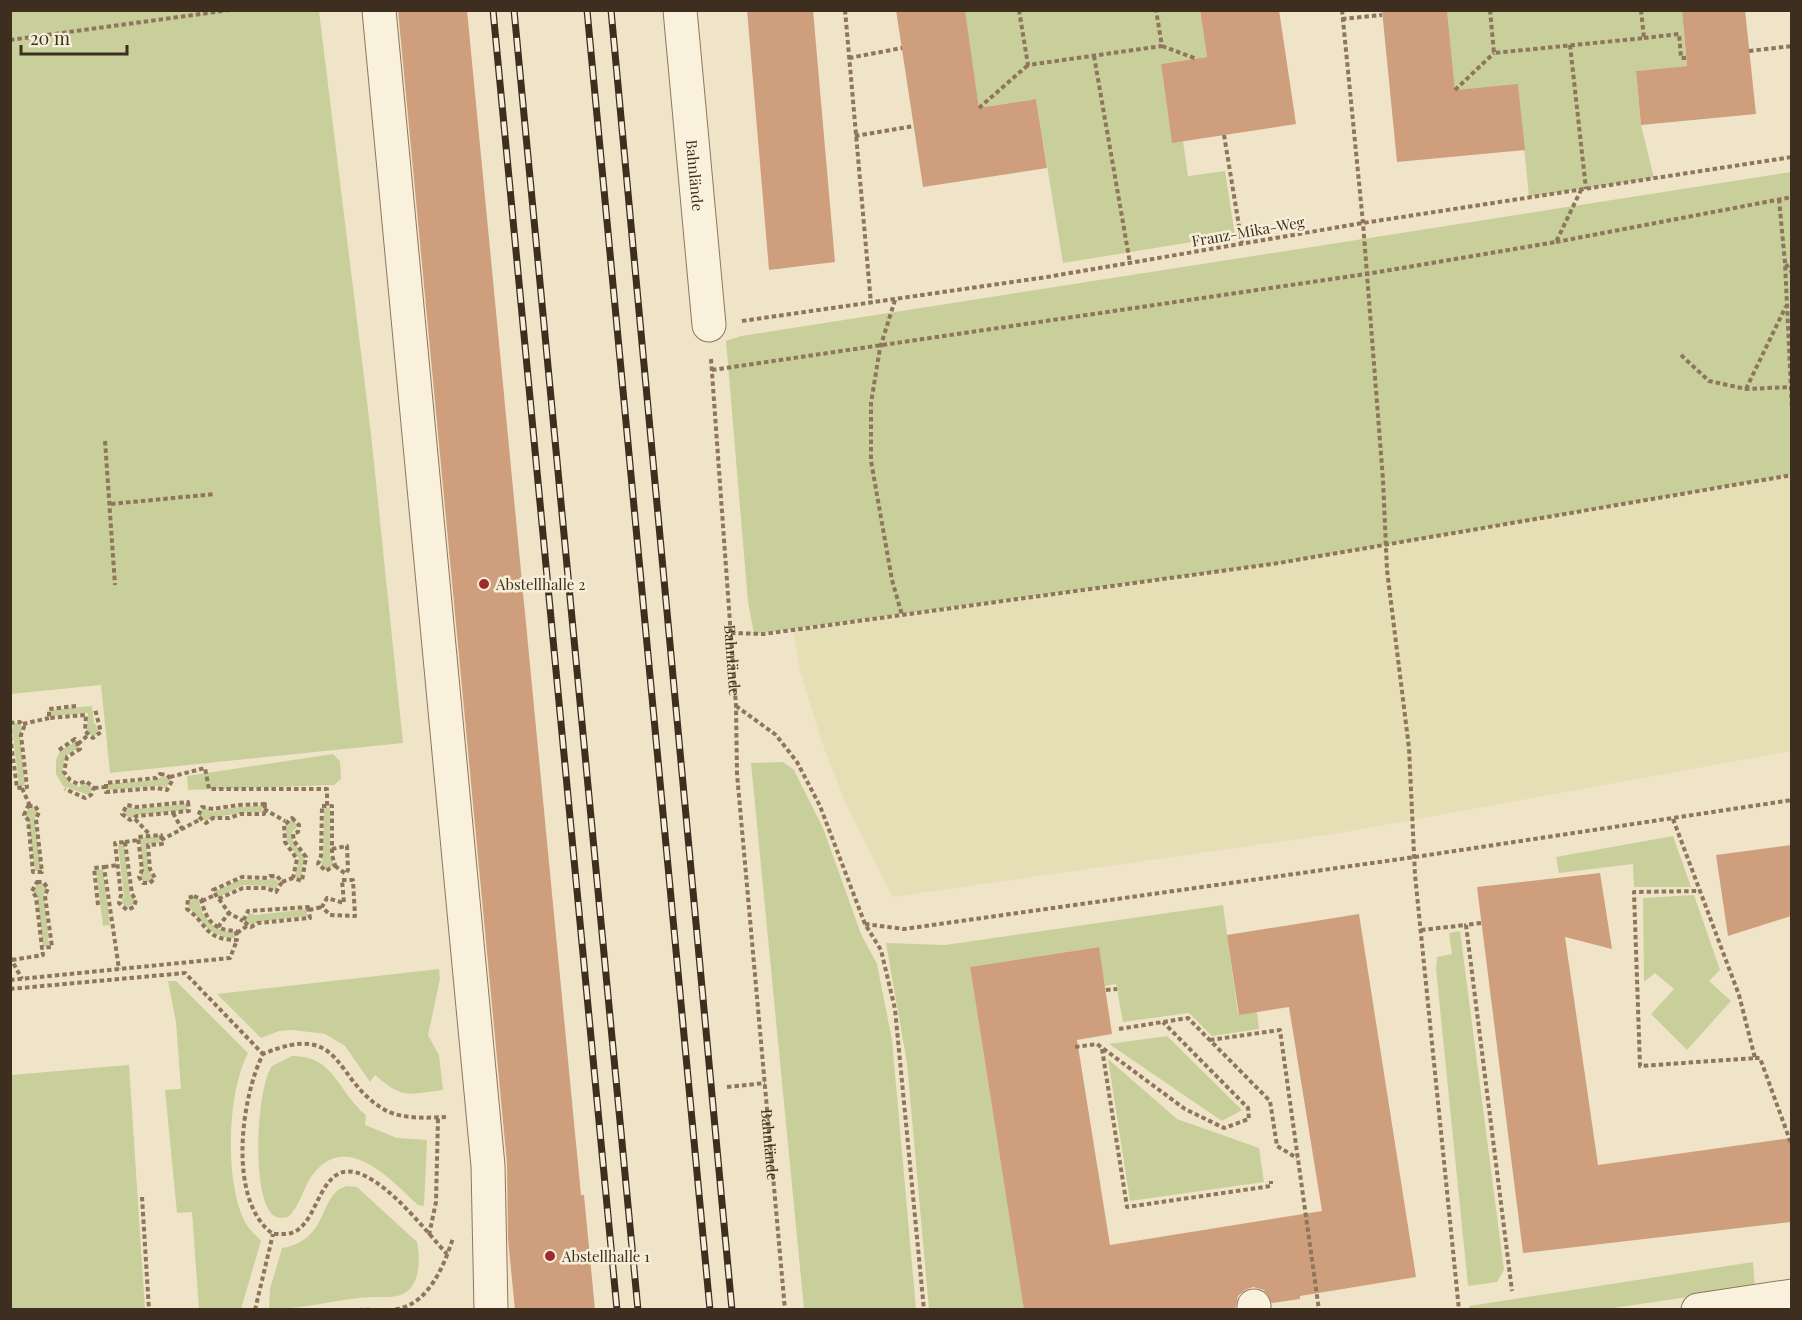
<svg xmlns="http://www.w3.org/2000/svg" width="1802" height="1320" viewBox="0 0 1802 1320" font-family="'Playfair Display',serif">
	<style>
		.farmland { fill: #e6deb5 }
		.green { fill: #c9cf9b }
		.building { fill: #cf9f7d }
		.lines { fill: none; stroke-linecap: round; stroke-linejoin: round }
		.minor-casing { stroke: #8d765c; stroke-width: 35 }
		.path { stroke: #8d765c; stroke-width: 4; stroke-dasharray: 4.5 3; stroke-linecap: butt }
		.minor { stroke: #faf1dc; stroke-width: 33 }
		.rail-casing { stroke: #3d2e20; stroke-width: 7 }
		.rail { stroke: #f7eed8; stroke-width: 4.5; stroke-dasharray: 14; stroke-linecap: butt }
		.poi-dot { fill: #9e2a2b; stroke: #f7eed8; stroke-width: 2 }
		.labels { text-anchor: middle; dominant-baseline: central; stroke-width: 5; stroke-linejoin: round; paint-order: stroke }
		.street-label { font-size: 15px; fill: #3d2e20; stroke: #f7eed8 }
		.poi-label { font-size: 15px; fill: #3d2e20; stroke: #f7eed8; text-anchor: start }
	</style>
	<rect width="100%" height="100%" fill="#f0e4c8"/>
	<path class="farmland" d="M1791,475V751L1340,833L892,897L846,804L824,748L800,671L793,630L1279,563Z"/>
	<path class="green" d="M11,10L319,11L371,434L403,743L110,773L101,685L11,694Z
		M965,11H1200L1207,57L1161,64L1172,142L1183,141L1188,176L1225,171L1235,235L1063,263L1036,99L979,108Z
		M1447,11H1682L1687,66L1636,71L1641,125L1654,178L1529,197L1518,85L1455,90Z
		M1791,172V475L1279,563L754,634L748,602L726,341L741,336Z
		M92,706L94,723L99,729L95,736L87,734L88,713L51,716V710Z
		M14,723H19L23,728L20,734L25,786H19L13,735L11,731Z
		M75,742L78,748L65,756L62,772L69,782L79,787L85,783L91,786L92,791L88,795L63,786L56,774V760L60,751Z
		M333,754L340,761L341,779L334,785L188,790L187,776Z
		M783,762L794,770L823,828L861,934L877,964L892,1040L916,1309H804L751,763Z
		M163,776L170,781L166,788L158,786L108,790L107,784L157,780Z
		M187,804V810L136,815L130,819L124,813L128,806L136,809Z
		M262,806V812C242,812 223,815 205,821L199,816L201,811L206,808L211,812L238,807Z
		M29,808H35L37,812L35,819L41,870L35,871L28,820L25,815Z
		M324,808H330V857L333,861L332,867L326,869L321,864L323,857Z
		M289,821H294L298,825L292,833V839L304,857L301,879L295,877L299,859L287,841L285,825Z
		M159,836L160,843L146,844L149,870L153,878L149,882H143L140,877L143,870L140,838Z
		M1673,836L1691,887H1634L1633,864L1559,873L1556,857Z
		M124,844L130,895L134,900L132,905L127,907L121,903L124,896L118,845Z
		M103,869L110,925L103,926L96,870Z
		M273,877L279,883L276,889L270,890L267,886L243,885L218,897L216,891L238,880H268Z
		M37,884H43L46,888L44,895L49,946L43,947L37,896L34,891Z
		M1694,895L1720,970L1709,981L1731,1001L1687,1050L1651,1014L1674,989L1655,973L1644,982L1643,898Z
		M195,897L199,900C202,919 214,931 235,933V938C212,939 200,921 188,905L189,900Z
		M1223,905L1238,1014L1257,1012L1259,1029L1212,1036L1189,1013L1123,1022L1116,984L1105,986L1098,947L970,967L1024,1309H929L907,1063L886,943L945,945Z
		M307,909V916L257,922L252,925L245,920L249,913L256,915Z
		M1460,931L1504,1270L1497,1282L1468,1286L1436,969L1437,957L1452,954L1449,933Z
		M439,969L440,979L428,1035L439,1055L443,1090C407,1094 404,1100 375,1075L370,1082L345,1046L325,1034L293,1030L279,1031L261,1038L217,994Z
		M168,981H176L248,1053C227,1093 225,1180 244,1220C248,1229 255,1234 261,1241L241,1309H199L192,1212L177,1213L165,1090L181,1089L176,1022Z
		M1167,1036L1242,1110L1222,1121L1109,1044Z
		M292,1056C335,1056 337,1091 366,1115L365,1125L397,1138L427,1140L424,1206L418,1205C391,1180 345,1128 311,1177C302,1191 300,1206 288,1217C282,1219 275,1218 271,1213C252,1192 256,1089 272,1066Z
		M1108,1059L1177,1119L1259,1148L1264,1182L1130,1201Z
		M129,1065L145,1309H11V1075Z
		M348,1186L357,1187L417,1242C420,1257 421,1283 405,1293C397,1298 383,1297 373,1297C338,1298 304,1310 269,1309L270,1289L282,1248C331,1240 318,1191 348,1186Z
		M1753,1262L1755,1287L1607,1309L1470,1310L1469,1306Z"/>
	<path class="building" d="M398,10H467L581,1195H584L595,1310H515L508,1239L507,1164Z
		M747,10H813L835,262L769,270Z
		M896,10H965L979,108L1036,99L1047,168L923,187Z
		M1200,10H1279L1296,124L1172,143L1161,64L1207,57Z
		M1382,10H1447L1455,90L1518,84L1525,150L1397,162Z
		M1682,10H1745L1756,114L1641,125L1636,71L1687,66Z
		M1791,845V916L1728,936L1716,855Z
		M1600,873L1612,949L1565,937L1598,1165L1791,1138V1222L1523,1253L1477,887Z
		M1359,914L1416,1277L1300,1296V1299L1272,1303L1264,1290L1253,1287L1245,1290L1238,1296L1235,1310H1024L970,967L1099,947L1112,1034L1077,1040L1110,1245L1322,1211L1289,1007L1239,1015L1227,935Z"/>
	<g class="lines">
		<g class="minor-casing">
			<g id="minor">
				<path d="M379,10L488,1166L491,1310"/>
				<path id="s2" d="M680,10L709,325"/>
				<path d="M1254,1306V1310"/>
				<path d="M1698,1310L1792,1296"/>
			</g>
		</g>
		<g class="path">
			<path d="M845,10L871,304"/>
			<path d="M1019,10L1028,65L1162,46L1156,10"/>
			<path d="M1342,10L1363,223L1383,480L1387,570L1409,748L1415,875L1459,1310"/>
			<path d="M1490,10L1494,53L1644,38L1641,10"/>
			<path d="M1342,19L1382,15"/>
			<path d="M1644,38L1679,34L1681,58H1686"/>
			<path d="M10,40L230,10"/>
			<path d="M1570,45L1586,189"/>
			<path d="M1162,46L1197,59"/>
			<path d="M1749,51L1792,46"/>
			<path d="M1094,56L1130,263"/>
			<path d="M849,58L902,48"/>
			<path d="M1455,90L1494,53"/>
			<path d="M979,108L1028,65"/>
			<path d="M1224,135L1242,244"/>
			<path d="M855,136L914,126"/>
			<path d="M1779,199L1785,263L1792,410"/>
			<path d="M1556,242L1792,197"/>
			<path d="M1786,264L1792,273"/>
			<path d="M895,300L880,348L871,403V461L892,580L902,615"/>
			<path d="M742,321L1047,277L1363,223L1792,157"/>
			<path d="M1681,355L1709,381L1746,389L1791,387"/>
			<path id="s1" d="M711,359L736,706L737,774L785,1310"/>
			<path d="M712,370L1366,274L1556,242L1581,190"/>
			<path d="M1746,389L1786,306"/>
			<path d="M105,441L115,585"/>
			<path d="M111,504L215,494"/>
			<path d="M731,633L764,634L1279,563L1792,475"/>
			<path d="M76,706L49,709V718L86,715L85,731L93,738L101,732L95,709"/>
			<path d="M736,706L776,735L797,762L820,806L865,924L881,950L895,1009L924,1310"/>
			<path d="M10,723L20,722L24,727L21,735L27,787L17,788L10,735"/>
			<path d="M23,724L49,718"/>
			<path d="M78,744L87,736"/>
			<path d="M59,750L75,739L80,749L67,757L64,772L70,780L78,784L86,781L94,788L91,795L85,798L65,789"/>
			<path d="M160,774L167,775L172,781L167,790L157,788L106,792V783L156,778Z"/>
			<path d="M170,777L205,768L209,789H327V806"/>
			<path d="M22,788L30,806"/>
			<path d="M94,788L106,787"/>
			<path d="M188,802L189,811L137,816L130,820L122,814L127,805L136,807Z"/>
			<path d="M265,804L264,814H241L229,818H213L206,823L198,816L202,807L213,809L238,805Z"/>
			<path d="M28,806H35L39,812L36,819L42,872H33L28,820L24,815Z"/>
			<path d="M322,806H332V855L335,865L326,871L318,864L321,856Z"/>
			<path d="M264,809L285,821"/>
			<path d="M173,813L182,829"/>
			<path d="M292,818L299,825L298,832L293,834L294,841L306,857L302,881L293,878L297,859L285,842L284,825Z"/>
			<path d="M135,819L150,835"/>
			<path d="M1673,819L1739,995L1755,1058L1640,1066L1634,892L1699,891"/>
			<path d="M161,835L162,844L148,845L150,869L155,878L150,883H143L139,877L142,870L138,837Z"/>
			<path d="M161,840L199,820"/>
			<path d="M125,842L132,894L136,900L134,907L127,910L119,903L121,895L115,843Z"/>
			<path d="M125,842L138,840"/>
			<path d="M332,849L347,846L348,870L346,873"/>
			<path d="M335,866L346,874"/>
			<path d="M104,867L118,865"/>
			<path d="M270,876H277L282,882L276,892L266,888H243L218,899L213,890L242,877L267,878Z"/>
			<path d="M342,880H353L355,916L330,915L322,907L327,898L344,903Z"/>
			<path d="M37,882H43L48,888L45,896L52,947L42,948L36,897L32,891Z"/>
			<path d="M282,882L293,878"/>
			<path d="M194,896L201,899C206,919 212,930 236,931L237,940C204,940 208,924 187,909L188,898Z"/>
			<path d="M219,899L229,913L243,921"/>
			<path d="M202,901L215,895"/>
			<path d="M98,905L94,868L104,867L119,969"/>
			<path d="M308,907L310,918L258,923L251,927L243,921L248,911Z"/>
			<path d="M309,910L322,907"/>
			<path d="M1481,923L1466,925L1512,1291"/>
			<path d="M865,924L904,929L1415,857L1792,800"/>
			<path d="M218,927L229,913"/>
			<path d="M1421,930L1466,925"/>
			<path d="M237,933L247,926"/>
			<path d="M10,957L22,979"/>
			<path d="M12,960L43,955L42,948"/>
			<path d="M10,980L230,958L237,940"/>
			<path d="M10,989L185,973L263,1054"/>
			<path d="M1106,990L1117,989"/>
			<path d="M1119,1029L1188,1018L1270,1101L1277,1146L1297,1158"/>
			<path d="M1210,1040L1280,1030L1319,1310"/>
			<path d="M1075,1047L1097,1044L1185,1109L1224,1128L1249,1119L1248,1108L1163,1022"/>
			<path d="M1102,1049L1127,1207L1271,1186V1181"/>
			<path d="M1755,1058H1760L1792,1146"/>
			<path d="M727,1087L765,1083"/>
			<path d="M446,1117C428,1118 403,1119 387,1111C332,1082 346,1019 263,1054C241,1098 227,1201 273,1234C281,1234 289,1235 296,1231C320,1218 321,1156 363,1175C393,1188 425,1230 447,1254"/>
			<path d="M142,1197L149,1310"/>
			<path d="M429,1235L436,1202L438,1118"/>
			<path d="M255,1310L273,1234"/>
			<path d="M358,1310C372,1309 388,1312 401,1308C430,1301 445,1263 453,1238"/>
		</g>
		<use href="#minor" class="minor"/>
		<g class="rail-casing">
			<path id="rail" d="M493,10L617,1310
				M514,10L638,1310
				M587,10L710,1310
				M611,10L732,1310"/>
		</g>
		<use href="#rail" class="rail"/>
	</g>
	<g class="poi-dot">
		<circle cx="484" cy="584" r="6"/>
		<circle cx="550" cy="1256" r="6"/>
	</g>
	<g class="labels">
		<g class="street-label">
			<text stroke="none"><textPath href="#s2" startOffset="166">Bahnlände</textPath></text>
			<text transform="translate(1248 231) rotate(-10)">Franz-Mika-Weg</text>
			<text stroke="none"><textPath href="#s1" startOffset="302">Bahnlände</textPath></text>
			<text stroke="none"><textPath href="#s1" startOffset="788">Bahnlände</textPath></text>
		</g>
		<g class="poi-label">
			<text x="496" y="584">Abstellhalle 2</text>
			<text x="562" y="1256">Abstellhalle 1</text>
		</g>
	</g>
	<rect width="1802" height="1320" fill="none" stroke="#3d2e20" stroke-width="24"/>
	<path d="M21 45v9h106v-9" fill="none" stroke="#3d2e20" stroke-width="3"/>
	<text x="30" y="45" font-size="18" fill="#3d2e20" stroke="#f7eed8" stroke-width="4.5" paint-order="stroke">20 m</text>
</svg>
